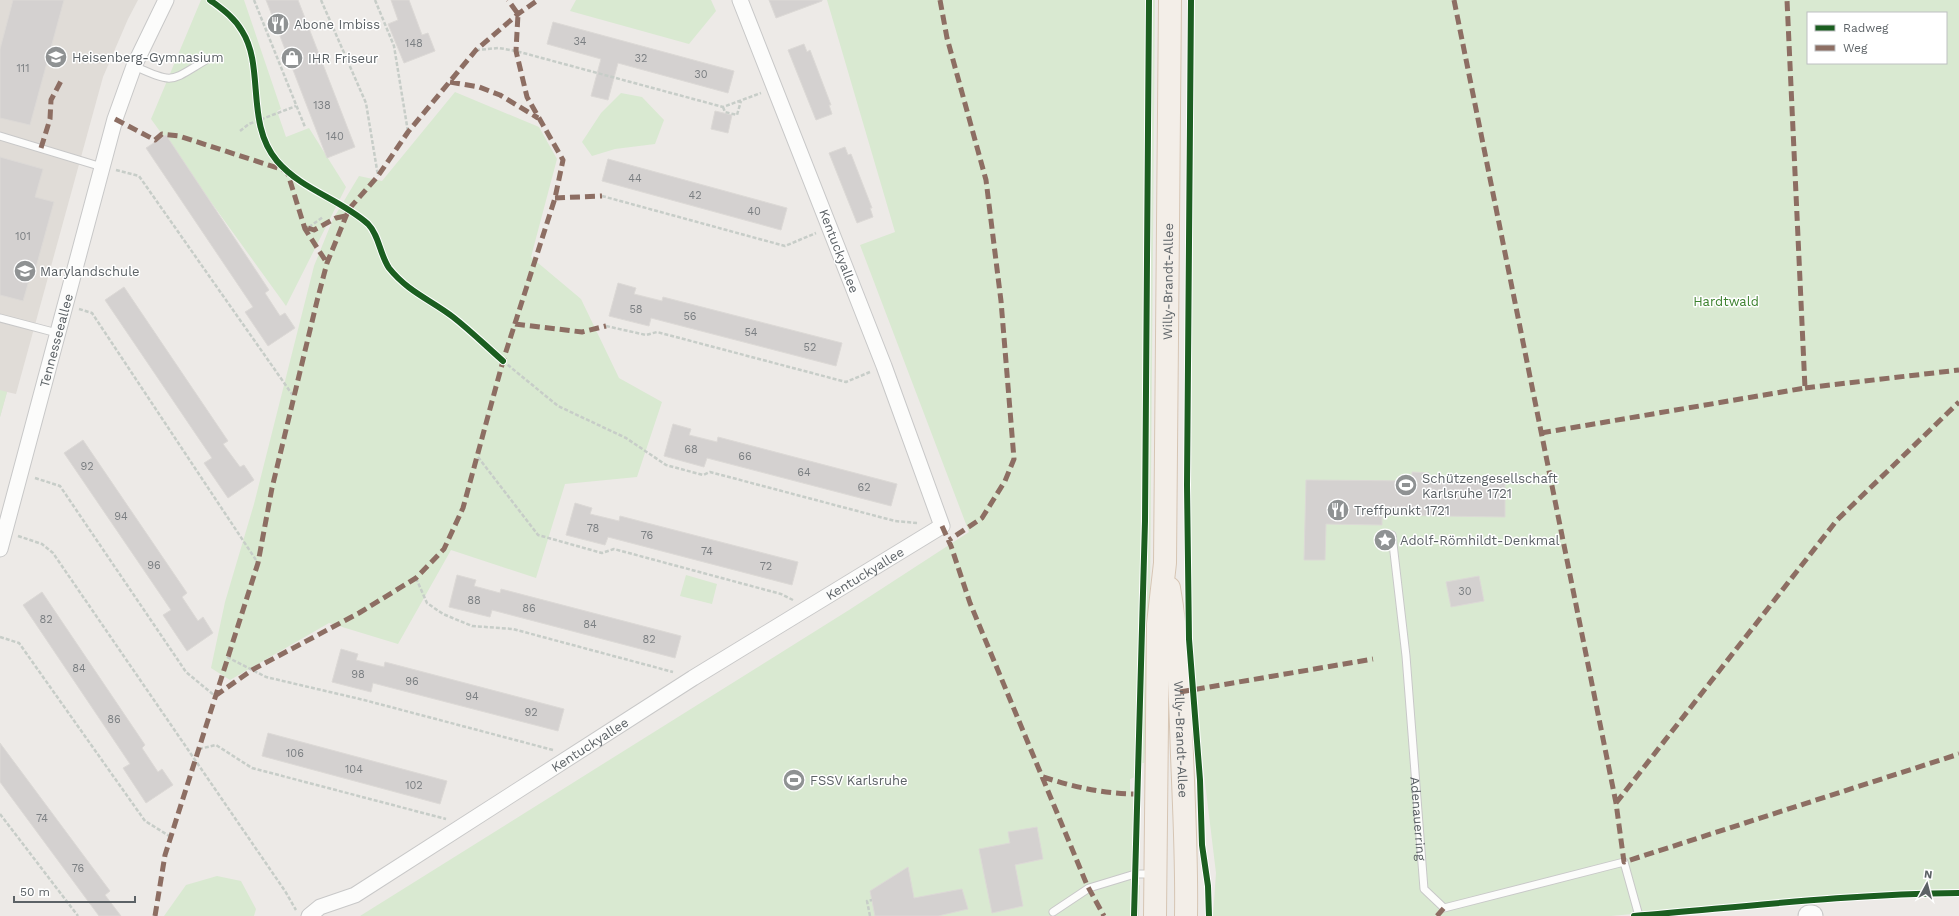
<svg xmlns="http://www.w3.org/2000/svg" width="1959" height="916" viewBox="0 0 1959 916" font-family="'Work Sans',sans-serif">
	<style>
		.education { fill: #e0dcd7 }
		.green { fill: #d9e9d1; fill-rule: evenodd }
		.building { fill: #d4d1d0; stroke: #dcd9d6 }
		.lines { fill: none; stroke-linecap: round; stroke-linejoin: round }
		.service-casing { stroke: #c8c8c8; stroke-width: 9 }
		.minor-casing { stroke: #c8c8c8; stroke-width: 17 }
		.secondary-casing { stroke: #c9c9c9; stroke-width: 23 }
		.primary-casing { stroke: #d6c5b3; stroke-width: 24 }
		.path { stroke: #c7cdc8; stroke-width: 2.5; stroke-dasharray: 4 2; stroke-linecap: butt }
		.service { stroke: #fcfcfb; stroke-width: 7 }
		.minor { stroke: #fcfcfb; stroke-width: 15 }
		.secondary { stroke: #fcfcfb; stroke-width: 21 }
		.primary { stroke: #f3eee8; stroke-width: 22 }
		.quiet { stroke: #8d6e63; stroke-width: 5; stroke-dasharray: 10 5; stroke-linecap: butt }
		.cycleway-casing { stroke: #fff; stroke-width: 8 }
		.cycleway { stroke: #1b5e20; stroke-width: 6 }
		.labels { text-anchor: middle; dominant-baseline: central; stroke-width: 3; stroke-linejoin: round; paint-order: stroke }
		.number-label { font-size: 11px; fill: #7b7f82 }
		.poi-label { font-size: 13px; fill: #5c6266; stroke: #fff; text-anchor: start }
		.street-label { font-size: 13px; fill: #5c6266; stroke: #fff }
		.park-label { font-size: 13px; fill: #3d822f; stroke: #fff }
	</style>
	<rect width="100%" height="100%" fill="#edeae7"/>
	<path class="education" d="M0,0H138L128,19L103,77L16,394L7,392L0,417Z"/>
	<path class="green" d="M201,0H244L281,109L277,111L286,137L309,128L346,187L286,306L151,119Z
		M576,0H711L716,11L689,44L570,11Z
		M827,0H1146L1142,522L1135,777L1130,779V791L1135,794L1132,916H360L849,610L969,532L860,245L895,232Z
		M1151,0H1155L1150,606L1148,701L1144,763H1141L1147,521Z
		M1194,0H1959V891L1868,894L1794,899L1611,916H1213L1216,873L1190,659ZM1808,13H1946V63H1808Z
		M455,92L539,127L557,159L531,257L581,299L619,378L662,402L637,477L565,484L536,578L451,550L398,644L329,623L230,680L211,668L225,602L254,504L314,266L333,219L359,176L382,181Z
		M621,93L642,97L664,120L655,144L615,149L592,156L582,142L601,113Z
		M0,390L7,392L0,417Z
		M686,575L717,584L712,604L680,596Z
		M217,876L241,881L256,909L254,916H164L186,885Z
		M1140,885L1139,916H1137V886Z"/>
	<path class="building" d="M13,0H64L30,125L0,118V49Z
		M266,0H298L355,147L327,158Z
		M391,0H409L422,35L428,33L435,51L404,63L388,24L398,20Z
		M769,0H822V1L776,18Z
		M553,22L734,71L728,93L618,63L608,100L591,96L601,59L547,44Z
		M804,44L807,52L810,50L831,105H829L832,114L816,120L788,50Z
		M715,111L732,115L728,133L711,129Z
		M166,135L269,290L265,293L280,316L285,313L295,328L268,346L245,312L253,307L146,148Z
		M845,147L848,155L851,154L872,208H870L873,217L857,223L829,153Z
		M0,157L43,169L35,197L54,202L35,271L32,270L23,301L0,295Z
		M608,159L787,208L781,230L602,181Z
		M618,283L636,288L634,294L662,301L663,297L842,343L836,366L651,318L649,326L609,316Z
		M124,287L228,441L223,444L240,467L244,465L254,480L228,498L204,463L212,458L105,300Z
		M673,424L691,429L689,435L717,442L718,437L897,484L891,506L707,458L704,467L664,456Z
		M83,440L187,593L182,597L198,621L203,617L213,633L187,651L163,615L171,610L64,453Z
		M1412,472L1429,473V482H1459V477L1505,478V517L1382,515V525L1326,524L1325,560H1304L1306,480L1412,481Z
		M575,503L592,508L590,514L619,521L620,516L798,562L792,585L608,537L605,545L566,535Z
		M457,575L476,580L474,586L500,593L501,589L681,636L675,658L492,610L490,617L449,607Z
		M1479,576L1484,601L1451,607L1446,582Z
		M42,592L145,745L142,748L158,772L162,769L173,785L146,803L123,768L130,764L23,605Z
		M341,649L358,654L356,660L384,667L385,662L564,709L558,731L373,683L371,692L332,682Z
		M268,733L447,781L440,804L262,756Z
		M0,743L110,891L105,895L121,916H99L0,782Z
		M1037,827L1043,859L1015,865L1023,906L992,913L979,849L1010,843L1008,832Z
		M908,867L914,898L962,889L968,909L938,916H875L870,891Z"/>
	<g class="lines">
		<g class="service-casing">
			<g id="service">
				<path d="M134,66C175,84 169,82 206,60"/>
				<path d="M0,136L102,167"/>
				<path d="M0,318L57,333"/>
				<path id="s1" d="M1392,535L1406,656L1424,889L1444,908L1624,862L1639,916"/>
				<path d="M1053,912L1089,888L1135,874H1153"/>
			</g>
		</g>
		<g class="minor-casing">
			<g id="minor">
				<path id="s2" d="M0,549L115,119L134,66L166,0"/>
				<path id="s3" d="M309,916L320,907L355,895L693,678L942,526L884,366L740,0"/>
			</g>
		</g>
		<g class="secondary-casing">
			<path id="secondary" d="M1809,916H1812"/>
		</g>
		<g class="primary-casing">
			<g id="primary">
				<path id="s4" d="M1169,588C1179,644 1180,698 1182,755C1184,808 1187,862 1186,916"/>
				<path id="s5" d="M1155,916L1158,624L1165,563L1170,0"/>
			</g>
		</g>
		<path class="path" d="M254,0L305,127
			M321,0L366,103L378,176
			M375,0L394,46L408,132
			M476,50L499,48L516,51L723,107L761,93
			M723,107L725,112L737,115L741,101
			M240,131L249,124L296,106
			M116,170L139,176L294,397
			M602,196L785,246L816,233
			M309,227L323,217
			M79,309L92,313L258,563
			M606,326L646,335L657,332L846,382L870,372
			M503,361L558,406L626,438L666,465L703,475L710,472L895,521L917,523
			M478,457L538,535L602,553L614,549L781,594L793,600
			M35,478L60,486L186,672L215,696
			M18,536L42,544L53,553L285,891L296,910
			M416,578L427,603L443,614L472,626L513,629L673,672
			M0,637L19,643L145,821L171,837
			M227,657L266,677L364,700L553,750
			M199,749L216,745L252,768L446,819
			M0,814L78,916
			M870,916L867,901L872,900"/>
		<use href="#service" class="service"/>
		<use href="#minor" class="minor"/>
		<use href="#secondary" class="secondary"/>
		<use href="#primary" class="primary"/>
		<path class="quiet" d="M940,0L947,38L986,180L1001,301L1014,459L1005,481L982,518L949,540
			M1454,0L1616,803L1624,862L1959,754
			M450,82L479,87L500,95L538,118
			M115,119L155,140L162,134L179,136L287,171L305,229
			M41,148L50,119L51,100L61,81
			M555,198L602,196
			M308,228L305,229L327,263
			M308,228L314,230L336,218L346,216
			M515,324L582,332L606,326
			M1805,388L1959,370
			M1541,433L1805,388L1787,0
			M942,526L951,546L970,603L1087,885L1104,916
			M1180,692L1373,659
			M215,696L252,670L359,613L416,578L444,549L463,508L503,361L555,198L563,160L527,97L516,51L518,14L508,0
			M1043,777C1074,787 1104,794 1137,794
			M1616,803L1837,520L1959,402
			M155,916L165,855L258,563L272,488L317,301L327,263L349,209L378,176L408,132L476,50L518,14L538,0
			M1437,916L1444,908"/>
		<g class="cycleway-casing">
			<path id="cycleway" d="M210,0C222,9 234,17 242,31C265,67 245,123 277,161C302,190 340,199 368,224C379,235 380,255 389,268C408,292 431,300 453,317C471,331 487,347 503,361
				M1191,0L1187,485L1189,639L1200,780L1202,845L1208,886L1209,916
				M1134,916L1145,521L1149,0
				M1634,916C1742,907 1850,894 1959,893"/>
		</g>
		<use href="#cycleway" class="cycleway"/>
	</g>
	<defs>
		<g id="restaurant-disc" transform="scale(1.15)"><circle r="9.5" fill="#8f9293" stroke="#fff"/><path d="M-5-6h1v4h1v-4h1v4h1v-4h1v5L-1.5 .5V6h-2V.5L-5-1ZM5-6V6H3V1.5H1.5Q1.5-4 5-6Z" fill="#fff"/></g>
		<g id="school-disc" transform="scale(1.15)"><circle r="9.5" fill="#8f9293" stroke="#fff"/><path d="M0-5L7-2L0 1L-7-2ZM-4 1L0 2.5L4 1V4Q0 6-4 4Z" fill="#fff"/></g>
		<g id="shop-disc" transform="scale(1.15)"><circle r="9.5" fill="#8f9293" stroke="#fff"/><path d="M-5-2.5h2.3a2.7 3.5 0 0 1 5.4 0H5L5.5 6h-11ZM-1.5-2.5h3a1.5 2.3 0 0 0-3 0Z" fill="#fff"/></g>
		<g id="stadium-disc" transform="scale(1.15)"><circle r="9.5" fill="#8f9293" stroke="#fff"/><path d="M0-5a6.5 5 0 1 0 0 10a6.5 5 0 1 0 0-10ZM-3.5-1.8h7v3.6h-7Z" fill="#fff"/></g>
		<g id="sight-disc" transform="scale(1.15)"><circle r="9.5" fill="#8f9293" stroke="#fff"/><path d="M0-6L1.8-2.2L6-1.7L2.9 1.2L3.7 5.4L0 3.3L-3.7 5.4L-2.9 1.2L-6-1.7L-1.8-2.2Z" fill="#fff"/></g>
	</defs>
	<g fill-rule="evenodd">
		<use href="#restaurant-disc" x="278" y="24"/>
		<use href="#school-disc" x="56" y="57"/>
		<use href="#shop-disc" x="292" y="58"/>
		<use href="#school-disc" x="25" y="271"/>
		<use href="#stadium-disc" x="1406" y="485"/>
		<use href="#restaurant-disc" x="1338" y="510"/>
		<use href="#sight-disc" x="1385" y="540"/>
		<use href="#stadium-disc" x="794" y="780"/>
	</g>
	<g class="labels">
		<g class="number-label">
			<text x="580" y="41">34</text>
			<text x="414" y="43">148</text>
			<text x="641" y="58">32</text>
			<text x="23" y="68">111</text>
			<text x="701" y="74">30</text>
			<text x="322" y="105">138</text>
			<text x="335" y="136">140</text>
			<text x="635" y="178">44</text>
			<text x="695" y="195">42</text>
			<text x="754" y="211">40</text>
			<text x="23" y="236">101</text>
			<text x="636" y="309">58</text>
			<text x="690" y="316">56</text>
			<text x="751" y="332">54</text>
			<text x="810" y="347">52</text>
			<text x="691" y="449">68</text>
			<text x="745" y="456">66</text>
			<text x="87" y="466">92</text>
			<text x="804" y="472">64</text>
			<text x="864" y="487">62</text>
			<text x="121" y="516">94</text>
			<text x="593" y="528">78</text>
			<text x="647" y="535">76</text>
			<text x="707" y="551">74</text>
			<text x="154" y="565">96</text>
			<text x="766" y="566">72</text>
			<text x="1465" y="591">30</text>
			<text x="474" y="600">88</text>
			<text x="529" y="608">86</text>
			<text x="46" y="619">82</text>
			<text x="590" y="624">84</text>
			<text x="649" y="639">82</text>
			<text x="79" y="668">84</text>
			<text x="358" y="674">98</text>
			<text x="412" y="681">96</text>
			<text x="472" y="696">94</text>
			<text x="531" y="712">92</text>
			<text x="114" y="719">86</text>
			<text x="295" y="753">106</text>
			<text x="354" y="769">104</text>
			<text x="414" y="785">102</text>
			<text x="42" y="818">74</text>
			<text x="78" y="868">76</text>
		</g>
		<g class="poi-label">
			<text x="294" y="24">Abone Imbiss</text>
			<text x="72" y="57">Heisenberg-Gymnasium</text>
			<text x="308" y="58">IHR Friseur</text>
			<text x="40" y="271">Marylandschule</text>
			<text x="1422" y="478">Schützengesellschaft<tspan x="1422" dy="15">Karlsruhe 1721</tspan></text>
			<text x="1354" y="510">Treffpunkt 1721</text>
			<text x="1400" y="540">Adolf-Römhildt-Denkmal</text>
			<text x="810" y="780">FSSV Karlsruhe</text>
		</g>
		<g class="street-label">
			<text transform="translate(839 251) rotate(69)">Kentuckyallee</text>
			<text stroke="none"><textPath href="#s5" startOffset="635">Willy-Brandt-Allee</textPath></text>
			<text stroke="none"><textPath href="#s2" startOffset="216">Tennesseeallee</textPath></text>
			<text stroke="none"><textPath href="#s3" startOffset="654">Kentuckyallee</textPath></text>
			<text stroke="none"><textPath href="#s4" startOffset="152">Willy-Brandt-Allee</textPath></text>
			<text stroke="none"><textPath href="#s3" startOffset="330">Kentuckyallee</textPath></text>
			<text stroke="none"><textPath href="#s1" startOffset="285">Adenauerring</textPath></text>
		</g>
		<g class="park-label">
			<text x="1726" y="301">Hardtwald</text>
		</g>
	</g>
	<rect x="1807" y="12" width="140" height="52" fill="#ffffff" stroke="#bec0c2"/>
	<rect x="1815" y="25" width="20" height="6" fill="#1b5e20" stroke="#bec0c2"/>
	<text x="1843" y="32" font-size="12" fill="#5c6266">Radweg</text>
	<rect x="1815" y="45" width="20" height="6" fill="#8d6e63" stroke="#bec0c2"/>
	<text x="1843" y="52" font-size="12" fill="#5c6266">Weg</text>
	<g transform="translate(1927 884) rotate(7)" stroke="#ffffff" stroke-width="3" paint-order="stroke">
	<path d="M0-3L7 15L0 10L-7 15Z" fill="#5c6266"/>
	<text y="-6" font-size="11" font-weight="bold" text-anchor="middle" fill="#5c6266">N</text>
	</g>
	<path d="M14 896v6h121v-6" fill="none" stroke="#5c6266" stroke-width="2"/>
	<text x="20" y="896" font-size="12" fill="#5c6266" stroke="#ffffff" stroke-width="3" paint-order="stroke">50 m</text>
</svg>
